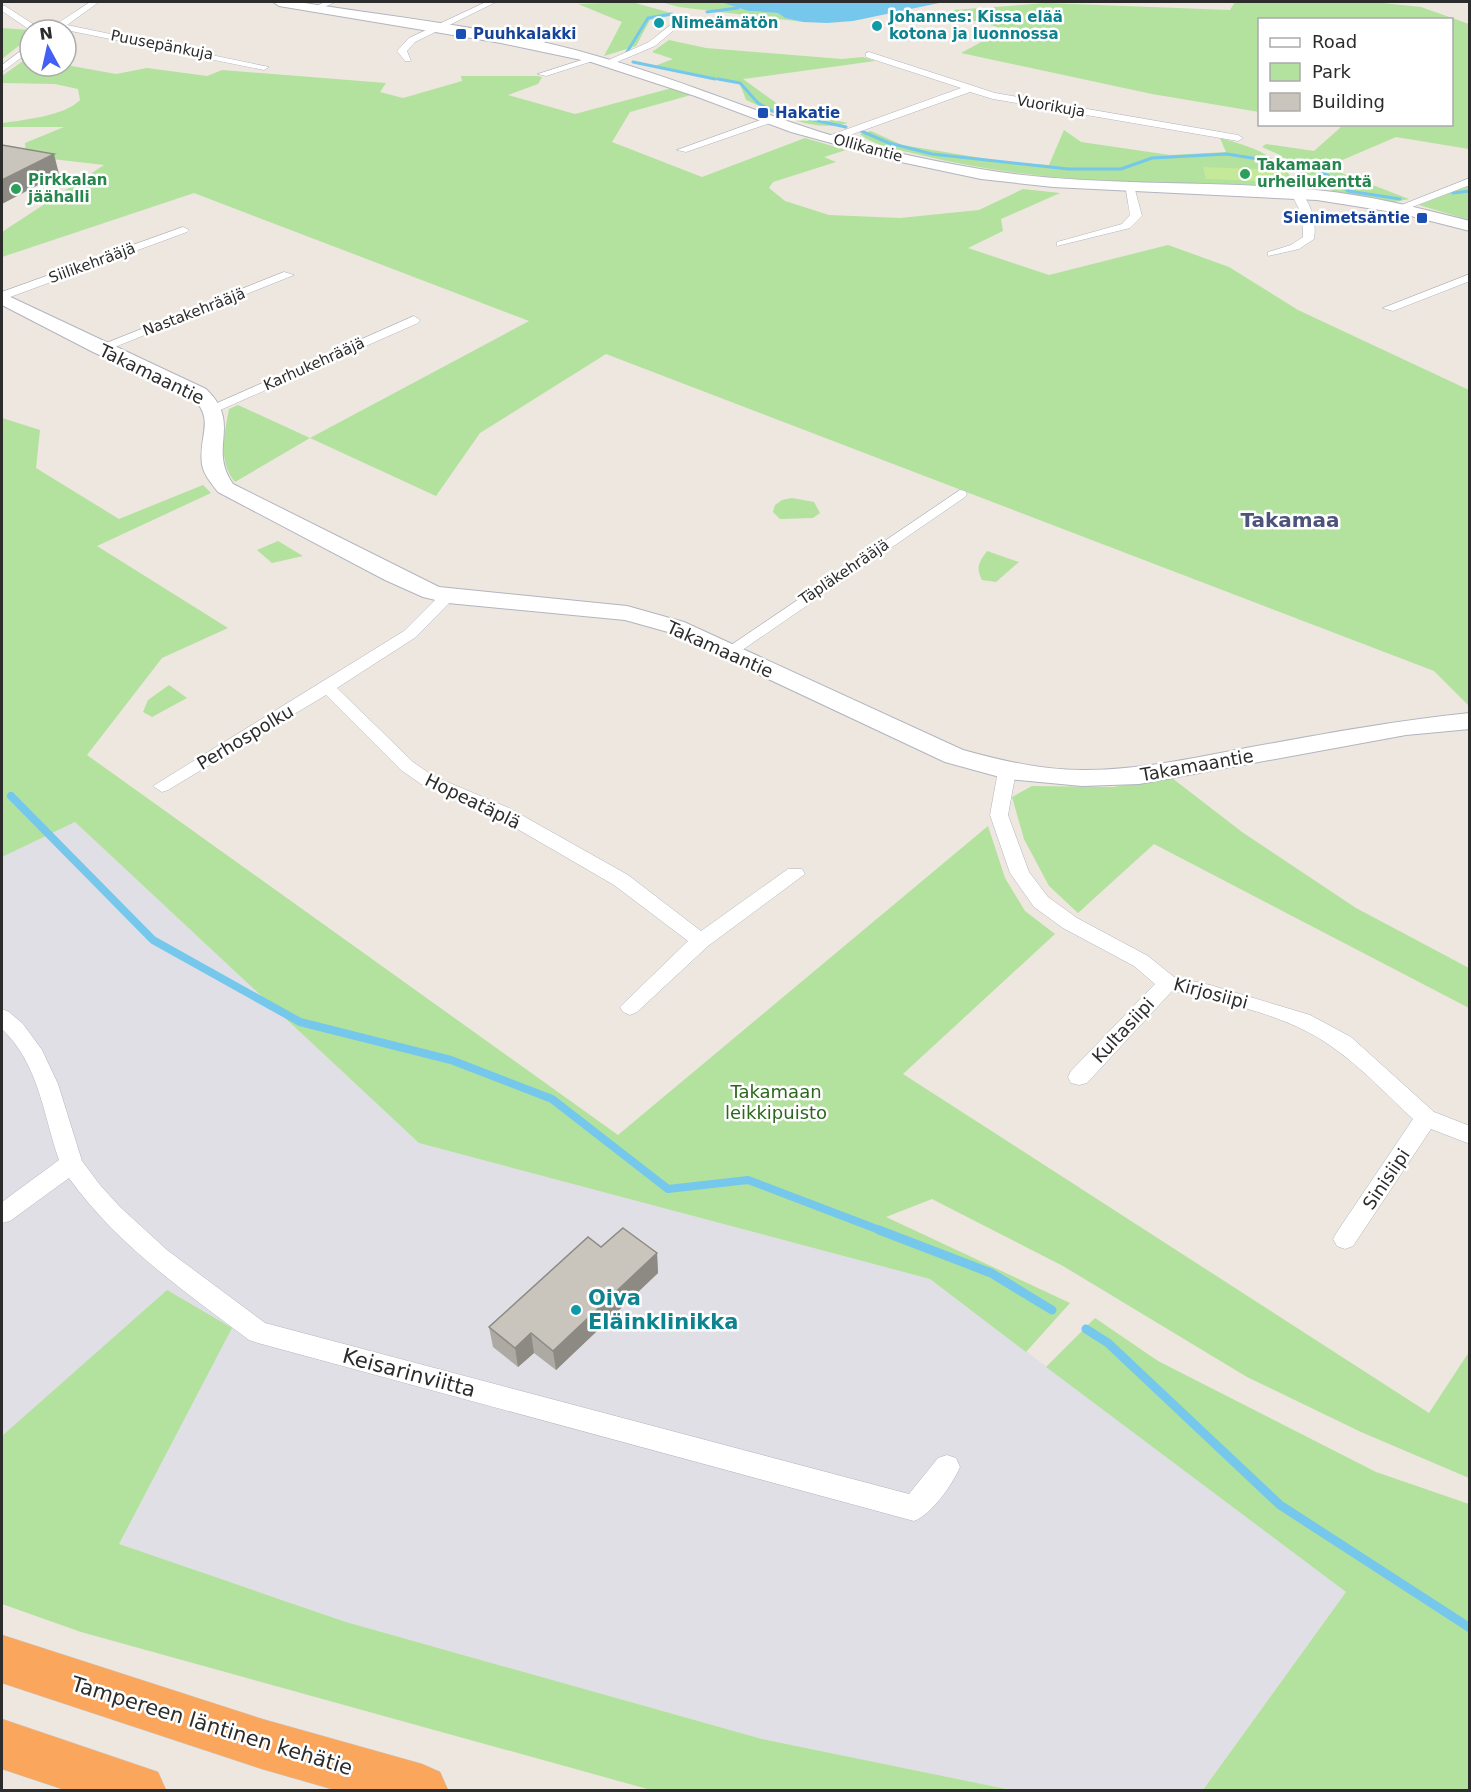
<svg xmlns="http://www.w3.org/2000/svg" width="1471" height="1792" viewBox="0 0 1471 1792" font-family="'DejaVu Sans',sans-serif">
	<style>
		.industrial { fill: #e1dfe6 }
		.green { fill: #b2e29d }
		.pitch { fill: #c4e999 }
		.water { fill: #75c8ec }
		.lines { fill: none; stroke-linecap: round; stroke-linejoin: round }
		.stream-far3 { stroke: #75c8ec; stroke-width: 3 }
		.stream-far2 { stroke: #75c8ec; stroke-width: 5 }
		.stream-far1 { stroke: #75c8ec; stroke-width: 8 }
		.stream { stroke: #75c8ec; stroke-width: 9 }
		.street-casing { stroke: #b2b4bf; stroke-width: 1 }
		.secondary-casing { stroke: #b2b4bf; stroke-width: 2 }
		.highway-casing { stroke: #c8c8c8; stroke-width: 1 }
		.street { fill: #fff; fill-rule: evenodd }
		.secondary { fill: #fff; fill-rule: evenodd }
		.highway { fill: #faa65d; fill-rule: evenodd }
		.wall { fill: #ada9a3 }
		.shaded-wall { fill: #8d8a84 }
		.building { fill: #c9c5bd; stroke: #8d8a84; stroke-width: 1.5 }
		.culture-dot { fill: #0f9aa8; stroke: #fff; stroke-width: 2 }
		.transit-dot { fill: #1a4fb4; stroke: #fff; stroke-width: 2 }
		.leisure-dot { fill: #2e9e5b; stroke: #fff; stroke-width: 2 }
		.labels { text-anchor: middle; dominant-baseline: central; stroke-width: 5; stroke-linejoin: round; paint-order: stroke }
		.far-culture-label { font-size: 15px; font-weight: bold; fill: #0d838f; stroke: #fff; text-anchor: start }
		.far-transit-label { font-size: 15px; font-weight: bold; fill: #164399; stroke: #fff; text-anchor: start }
		.far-street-label { font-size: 15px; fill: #2c2c2c; stroke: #fff }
		.far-leisure-label { font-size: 15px; font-weight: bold; fill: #27864d; stroke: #fff; text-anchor: start }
		.street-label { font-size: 18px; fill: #2c2c2c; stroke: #fff }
		.park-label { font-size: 18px; fill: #2a681c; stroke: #fff }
		.far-district-label { font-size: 20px; font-weight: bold; fill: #4d547c; stroke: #fff }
		.near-culture-label { font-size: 21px; font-weight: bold; fill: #0d838f; stroke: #fff; text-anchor: start }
		.near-street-label { font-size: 21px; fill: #2c2c2c; stroke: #fff }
	</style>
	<rect width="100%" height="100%" fill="#ede7df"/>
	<path class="industrial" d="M75,822L419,1143L930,1279L1346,1592L1203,1790H1011L762,1739L346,1622L118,1544L2,1497V857Z"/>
	<path class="green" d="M632,2L671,13L672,15L650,20L636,46L604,56L622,22L578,4Z
		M661,2H720L748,11L778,13L785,18L803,22L679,7Z
		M1235,2H1373L1421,7L1469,24V149L1396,137L1326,167L1409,199L1394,202L1333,192L1318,177L1302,174L1280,155L1262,147L1266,144L1314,151L1341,127L1332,125L1452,124V20H1260L1259,112L1152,94L961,53L1005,29L952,15L954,10L1046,3L1230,10Z
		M2,28L30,30V37L2,59Z
		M669,40L706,48L842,59L863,57L875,61L743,79L786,110L848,123C813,133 778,114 746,100L740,84L652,67L673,59L652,52Z
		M30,56V66L66,65L116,74L147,68L207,76L222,70L386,83L380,92L403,98L462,81L461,76H537L542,77L538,84L508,95L575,114L672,88L691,95L630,112L612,142L702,177L805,138L846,150L824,157L836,162L773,182L769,188L785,201L829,215L900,218L979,210L1023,189L1060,193L1001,219L1003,231L968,248L1049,275L1168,245L1229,267L1298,310L1469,390V706L1434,671L606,354L480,433L436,496L310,438L235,482C218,461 224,435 229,409L238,405L310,438L529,321L194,193L2,257V232L104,165L26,156L25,143L64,127H2V123C23,120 65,116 80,100L78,89L55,84L2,83V76Z
		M1064,130L1081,142L1170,155L1226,152L1220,138C1253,147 1282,156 1297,188C1171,184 1043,185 920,155C902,150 875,147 860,134L871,131L902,145L1006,162L1049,165Z
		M1469,185V220L1419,205Z
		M2,418L40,430L36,468L119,519L203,485L211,493L97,546L228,628L162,658L87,755L618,1135L988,826L1005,878L1025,911L1055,934L903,1074L1429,1413L1469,1352V1478L1361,1432L1247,1377L1063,1266L932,1199L886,1217L1070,1303L1026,1352L930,1279L419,1143L75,822L2,857Z
		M792,498L814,502L820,513L813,518L780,519L773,512L775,505L782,500Z
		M278,541L303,556L272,563L257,550Z
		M987,551L1019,562L996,582L982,580C975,567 980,561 987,551Z
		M169,685L187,698L152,717L143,712L148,700Z
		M1172,778L1242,832L1356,908L1469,968V1008L1154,844L1078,913L1049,886L1024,839L1012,797L1032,786L1113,787Z
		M167,1290L232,1328L119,1544L346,1622L762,1739L1011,1790H651L81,1632L2,1604V1436Z
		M1095,1318L1158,1361L1376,1472L1469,1504V1790H1203L1346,1592L1046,1367Z"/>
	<path class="pitch" d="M1203,167L1284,170L1288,182L1206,179Z"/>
	<path class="water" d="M720,2H944L853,21L827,23L803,22L785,18L778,13L748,11Z"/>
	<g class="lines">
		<path class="stream-far3" d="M707,12L738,8
			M627,52L648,18L672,14
			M633,62L715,79
			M718,79L740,83L758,103L772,111L846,127
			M861,131L889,143L932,154L1068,169H1121L1152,158L1227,154L1276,162
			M1293,163L1324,173L1348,191L1400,199
			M1453,193L1470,191"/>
		<path class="stream-far2" d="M10,795L12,797"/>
		<path class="stream-far1" d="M11,796L153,940L300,1022L451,1060L552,1099L668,1189L748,1180L882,1231"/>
		<path class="stream" d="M879,1230L991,1273L1052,1310
			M1086,1329L1108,1343L1280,1505L1470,1628"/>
		<g class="street-casing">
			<path id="street" d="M90,2H99L67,25L269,67L264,70L61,29L27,28L2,11V6H5L33,24L52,27Z
				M325,2H335L318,10L314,7Z
				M486,2H496L415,42L407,51L411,61H405L397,51L409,38Z
				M673,23L680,25L655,46L610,65L602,63L649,42Z
				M562,27L569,29L535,47L527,45Z
				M30,44V51L2,72V65Z
				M869,52L995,93L1238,135L1243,138L1238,141L993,99L970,92L836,140H828V136L961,88L866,57V53Z
				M591,57L599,59L546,76L538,74Z
				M769,117L774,120L773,122L686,152L677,150Z
				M1470,178V185L1404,210L1394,208Z
				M1125,184L1134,186L1142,216L1130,228L1057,246V242L1122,224L1130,215Z
				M1292,191H1300C1311,204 1317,221 1314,239L1299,249L1268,256V252L1291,245L1303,237L1302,215L1291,193Z
				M183,227L189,230L187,232L2,300V292Z
				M284,272L294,275L105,351H95L94,348Z
				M1470,274V281L1393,311L1383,308Z
				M414,316L420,320L418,323L218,411L213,412L206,408Z
				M960,490L965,491L967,494L965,497L735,655H723L721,652Z
				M448,591L456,596L416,637L337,688L413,762L433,776L509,808L628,875L701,931L788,869H802L805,874L708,946L637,1012L630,1015L623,1012L620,1007L688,941L614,885L495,816L421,784L401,770L326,695L168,790L162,792L153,786L404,631L442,593Z
				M1007,765L1016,771L1008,815L1029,872L1048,897L1077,918L1148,956L1174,977L1210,985L1310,1015L1351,1037L1434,1112L1470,1126V1144L1431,1129L1353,1246L1345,1249L1337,1246L1333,1239L1337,1232L1413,1119C1388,1096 1363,1069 1335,1049C1290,1015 1227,1003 1172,991L1087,1083L1079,1085L1071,1083L1068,1077L1071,1071L1155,984L1134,966L1063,928L1034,907L1010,873L990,815L998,771Z
				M2,1009L9,1012L23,1024L42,1050L58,1084L82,1161L100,1185L120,1207L167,1250L265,1323L909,1494L938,1458L947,1455L956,1458L960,1467C952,1485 932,1514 914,1521L258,1343L249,1340C184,1291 117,1245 69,1178L10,1221L2,1223V1202L59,1160C43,1114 39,1064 2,1029Z"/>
		</g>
		<g class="secondary-casing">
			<path id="secondary" d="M273,2H298C398,18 503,28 600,57C668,76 733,103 799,125C857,145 920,159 980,169C1091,188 1205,179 1316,190C1368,195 1419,208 1470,221V231L1399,213L1317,200L1053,187L981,179L901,162L791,132L695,96L591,62L501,43L279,6Z
				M2,293L206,389C243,424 207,447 233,484L439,587L627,606L684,622L963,750C1003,761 1042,770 1084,770C1137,770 1189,759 1241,749C1317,735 1392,721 1470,713V729L1406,735L1139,784L1082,786L1007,779L945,762L668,632L625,620L448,603L423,597L385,580L218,492C212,484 203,474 202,464C198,436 216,420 192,397L93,352L2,305Z"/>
		</g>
		<g class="highway-casing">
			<path id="highway" d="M2,1635L262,1719L422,1764L440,1772L448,1790H335L262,1769L2,1683Z
				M2,1719L158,1772L166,1790H65L2,1769Z"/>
		</g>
		<use href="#street" class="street"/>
		<use href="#secondary" class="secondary"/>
		<use href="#highway" class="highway"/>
	</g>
	<path class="wall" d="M657,1253L658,1273L556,1370L534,1353L518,1367L493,1347L489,1327Z"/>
	<path class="shaded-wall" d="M54,154L59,174L2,204V180Z
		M657,1253L658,1273L556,1370L553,1351Z
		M531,1333L534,1353L518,1367L515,1348Z"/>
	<path class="building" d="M2,145L54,154L2,180Z
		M623,1228L657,1253L553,1351L531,1333L515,1348L489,1327L588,1237L601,1247Z"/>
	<g class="culture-dot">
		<circle cx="659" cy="23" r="6"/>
		<circle cx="877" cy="26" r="6"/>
		<circle cx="576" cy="1310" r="6"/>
	</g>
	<g class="transit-dot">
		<rect x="455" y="28" width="12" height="12" rx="3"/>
		<rect x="757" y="107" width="12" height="12" rx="3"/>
		<rect x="1416" y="212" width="12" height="12" rx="3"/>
	</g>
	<g class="leisure-dot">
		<circle cx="1245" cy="174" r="6"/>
		<circle cx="16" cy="189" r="6"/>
	</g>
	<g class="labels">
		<g class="far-culture-label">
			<text x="889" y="17">Johannes: Kissa elää<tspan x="889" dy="17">kotona ja luonnossa</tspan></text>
			<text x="671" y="23">Nimeämätön</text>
		</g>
		<g class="far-transit-label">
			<text x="473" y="34">Puuhkalakki</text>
			<text x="775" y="113">Hakatie</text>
			<text x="1410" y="218" text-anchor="end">Sienimetsäntie</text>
		</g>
		<g class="far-street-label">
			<text transform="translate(162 45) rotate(11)">Puusepänkuja</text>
			<text transform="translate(1051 106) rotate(10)">Vuorikuja</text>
			<text transform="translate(868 148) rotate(15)">Ollikantie</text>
			<text transform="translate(92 263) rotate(-20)">Siilikehrääjä</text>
			<text transform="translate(194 312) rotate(-21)">Nastakehrääjä</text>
			<text transform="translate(314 364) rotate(-24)">Karhukehrääjä</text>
			<text transform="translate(844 572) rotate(-34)">Täpläkehrääjä</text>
		</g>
		<g class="far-leisure-label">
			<text x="1257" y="165">Takamaan<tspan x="1257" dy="17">urheilukenttä</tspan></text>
			<text x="28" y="180">Pirkkalan<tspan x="28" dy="17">jäähalli</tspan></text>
		</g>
		<g class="street-label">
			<text transform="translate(152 374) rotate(26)">Takamaantie</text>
			<text transform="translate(720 649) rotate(24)">Takamaantie</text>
			<text transform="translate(245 737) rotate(-31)">Perhospolku</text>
			<text transform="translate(1197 765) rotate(-10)">Takamaantie</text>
			<text transform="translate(473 801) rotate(26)">Hopeatäplä</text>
			<text transform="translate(1211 993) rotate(15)">Kirjosiipi</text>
			<text transform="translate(1123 1030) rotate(-47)">Kultasiipi</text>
			<text transform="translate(1386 1179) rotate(-56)">Sinisiipi</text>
		</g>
		<g class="park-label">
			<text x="776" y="1091">Takamaan<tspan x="776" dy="21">leikkipuisto</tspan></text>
		</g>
		<g class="far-district-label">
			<text x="1290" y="520">Takamaa</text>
		</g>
		<g class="near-culture-label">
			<text x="588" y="1298">Oiva<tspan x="588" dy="24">Eläinklinikka</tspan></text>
		</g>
		<g class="near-street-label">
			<text transform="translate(409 1373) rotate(15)">Keisarinviitta</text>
			<text transform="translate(212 1726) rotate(17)">Tampereen läntinen kehätie</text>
		</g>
	</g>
	<rect width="1471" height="1792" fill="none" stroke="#2c2c2c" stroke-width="6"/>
	<rect x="1258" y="18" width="195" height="108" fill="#ffffff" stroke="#ababab" stroke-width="1.5"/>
	<rect x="1270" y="38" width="30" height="9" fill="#ffffff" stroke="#ababab" stroke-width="1.5"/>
	<text x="1312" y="48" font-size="18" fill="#2c2c2c">Road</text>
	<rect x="1270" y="63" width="30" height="18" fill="#b2e29d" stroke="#ababab" stroke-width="1.5"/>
	<text x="1312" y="78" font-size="18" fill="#2c2c2c">Park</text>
	<rect x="1270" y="93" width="30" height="18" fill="#c9c5bd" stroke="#ababab" stroke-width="1.5"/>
	<text x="1312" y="108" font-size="18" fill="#2c2c2c">Building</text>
	<g transform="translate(48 48) rotate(352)"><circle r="28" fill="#ffffff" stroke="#ababab" stroke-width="1.5"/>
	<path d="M0-4.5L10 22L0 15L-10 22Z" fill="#435ff5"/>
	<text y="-9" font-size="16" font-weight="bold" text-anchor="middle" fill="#2c2c2c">N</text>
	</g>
</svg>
